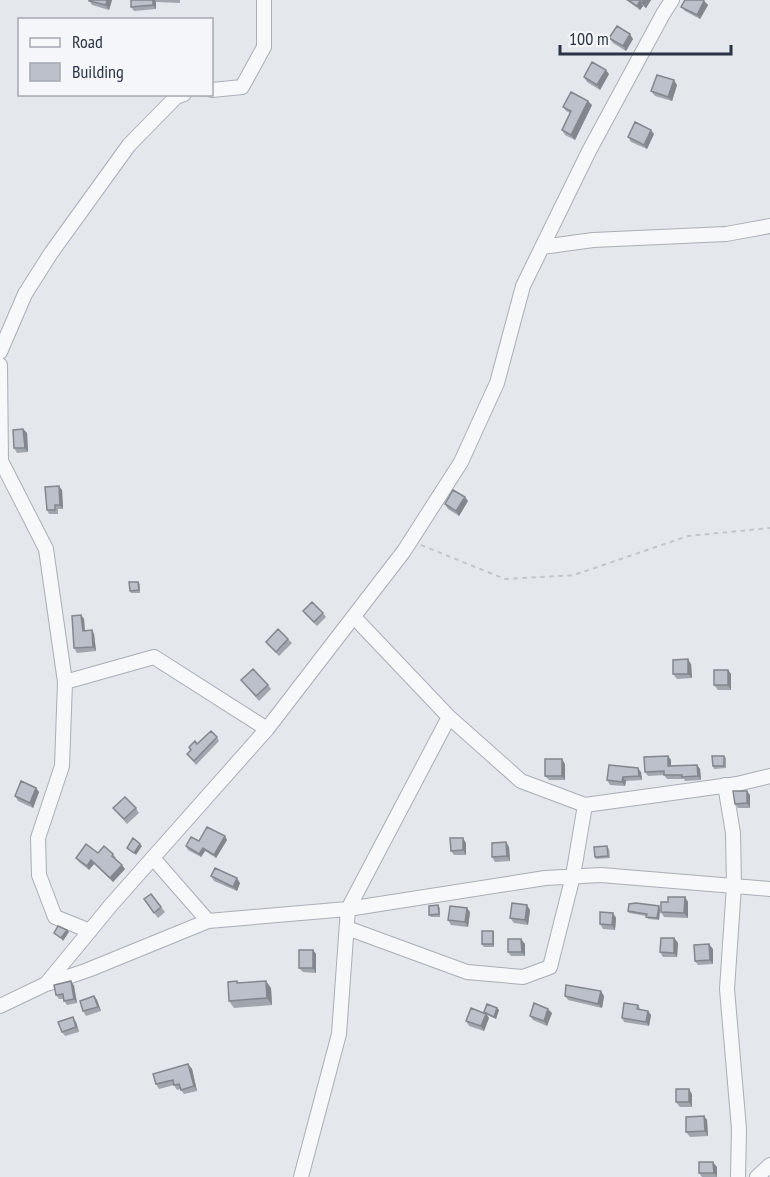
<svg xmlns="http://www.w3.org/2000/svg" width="770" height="1177" viewBox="0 0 770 1177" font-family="'PT Sans Narrow',sans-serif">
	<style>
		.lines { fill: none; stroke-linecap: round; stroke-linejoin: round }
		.minor-casing { stroke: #a9aeb7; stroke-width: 16 }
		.path { stroke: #c2c5cb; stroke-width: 2; stroke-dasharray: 4.5 4.5; stroke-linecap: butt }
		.minor { stroke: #f7f8fa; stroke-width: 14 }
		.wall { fill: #a1a5ae }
		.shaded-wall { fill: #83868d }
		.building { fill: #bbc0ca; stroke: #83868d; stroke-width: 1.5 }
	</style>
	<rect width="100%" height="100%" fill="#e4e7ec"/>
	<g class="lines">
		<g class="minor-casing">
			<path id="minor" d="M212,90L242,87L264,47V0
				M542,247L593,240L726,234L770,226
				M0,352L25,294L51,253L129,145L176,97L184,94
				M0,365L1,461L46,549L65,682
				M354,617L449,717L521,781L585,805L737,784L770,776
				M725,785L733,833L734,886L727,989L739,1129L738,1177
				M153,858L208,921
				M347,928L467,972L523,977L550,967L573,876L585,805
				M90,931L55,917L39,875L38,838L62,766L65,682L154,657L267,729
				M47,984L88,970L208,921L348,909L545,878L601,875L770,889
				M0,1006L46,984L111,905L267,729L404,551L461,462L497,383L523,286L589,151L663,14L672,0
				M301,1177L339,1034L348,909L449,717
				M757,1177L770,1165"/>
		</g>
		<path class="path" d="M421,545L505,579L574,575L688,536L770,528"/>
		<use href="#minor" class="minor"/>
	</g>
	<path class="wall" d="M89,0H112L109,10L92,5Z
		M131,0H180V3L156,2V9L134,11L131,7Z
		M626,0H651L646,8L643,6L640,10Z
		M704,1L708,5L700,19L685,11L681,7Z
		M609,38L633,39L626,51L613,43Z
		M609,74L600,90L587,82L584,77Z
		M677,85L672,101L655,96L651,91Z
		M592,105L575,140L565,135L562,130L570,113L566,111L563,107Z
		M654,134L647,149L631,142L628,137Z
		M23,429L27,433L28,452L17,453L14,448Z
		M62,490L63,509H58V514H49L47,510Z
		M468,501L459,516L448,509L445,504Z
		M138,582L140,584V593H131L130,591Z
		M303,611L323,613L326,617L317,626L307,616Z
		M81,615L84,619L85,631L92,630L94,634L96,651L77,653L74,648Z
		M288,639L292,643L279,656L269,646L266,642Z
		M691,664L692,678L677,679L673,674Z
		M728,670L731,674V690H718L714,685Z
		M241,680L268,685L271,689L259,701Z
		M217,737L219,741L196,765L187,754L197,744Z
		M668,756L671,760V766L697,765L700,769L701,780L685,781L684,779H667L664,775L648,776L645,772Z
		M724,756L726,758V768L714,769L713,766Z
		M565,764V780H549L545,776Z
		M641,772L642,780L626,781L625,786L610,785L607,780Z
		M36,788L39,792L33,808L18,801L15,796Z
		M750,795V808H738L735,804Z
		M113,808H136L139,813L127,824Z
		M227,840L216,858L205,851L201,857L188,850L186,846L199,841Z
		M506,842L509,847L510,861L495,862L492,857Z
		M466,843V855H454L451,851Z
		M609,848L610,858L596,859L595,857Z
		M98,853L113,854L116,858L115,859L125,869L113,882L94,864L89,870L79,862L76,858Z
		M211,876L240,883L237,891L214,881Z
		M151,894L165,912L158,918L144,899Z
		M685,897L688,902V918L664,917L661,912L668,902Z
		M438,905L440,908V917H431L429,915Z
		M660,909L659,920L648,919L646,916L629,913L628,911Z
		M530,910L528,925L514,923L510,918Z
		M470,912L468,927L451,925L448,920Z
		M613,913L616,918L615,930L603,929L600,924Z
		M493,931L494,933V947H484L482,944Z
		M674,938L678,943L677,957H663L660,952Z
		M525,944V956H511L508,952Z
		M713,949V964L698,965L695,961Z
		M313,950L316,954V973L303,972L299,968Z
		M71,981L74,986L77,1003L67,1005L63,999H59L56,995Z
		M238,983L271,988L272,1005L234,1008L229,1001Z
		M94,996L97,1000L101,1011L86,1016L83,1011Z
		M565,996H604L602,1008L568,1000Z
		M638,1005L641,1010L648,1011L651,1015L649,1026L624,1022L622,1018Z
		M497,1008L499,1010L496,1019L487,1015L489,1018L484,1031L469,1026L466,1021Z
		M552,1013L547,1026L533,1020L530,1016Z
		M76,1022L79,1032L65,1036L62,1032Z
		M188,1064L192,1069L197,1091L184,1094L180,1089L177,1090L174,1085L159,1089L156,1084Z
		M692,1094V1107H680L676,1102Z
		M704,1116L707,1120L708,1136L690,1137L686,1132Z
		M717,1167V1177H702L699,1173Z"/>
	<path class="shaded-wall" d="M107,0H112L109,10L106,5Z
		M153,0H155L156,2V9L153,5Z
		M644,0H651L646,8L642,3Z
		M640,1L643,6L640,10L637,6Z
		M704,1L708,5L700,19L697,15Z
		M630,34L633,39L626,51L623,46Z
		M606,70L609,74L600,90L597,85Z
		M674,80L677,85L672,101L668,97Z
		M588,101L592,105L575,140L571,135Z
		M651,130L654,134L647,149L644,145Z
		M23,429L27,433L28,452L25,448Z
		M59,486L62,490L63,509L60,505Z
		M465,497L468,501L459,516L456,511Z
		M81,615L84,619L85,635L83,631Z
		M92,630L94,634L96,651L93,647Z
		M688,659L691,664L692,678L688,674Z
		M728,670L731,674V690L728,685Z
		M668,756L671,760V771L668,766Z
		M562,759L565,764V780L562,776Z
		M697,765L700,769L701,780L698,776Z
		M638,768L641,772L642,780L639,776Z
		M623,777L626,781L625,786L622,782Z
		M36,788L39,792L33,808L30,803Z
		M747,791L750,795V808L747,803Z
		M225,836L227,840L216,858L214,855Z
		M463,838L466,843V855L463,850Z
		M506,842L509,847L510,861L507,856Z
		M140,844L142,846L136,855L134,853Z
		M203,848L205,851L201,857L199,854Z
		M91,860L94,864L89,870L87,866Z
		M122,865L125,869L113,882L110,878Z
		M237,878L240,883L237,891L233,887Z
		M685,897L688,902V918L684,913Z
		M527,905L530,910L528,925L525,920Z
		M659,906L660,909L659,920L657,918Z
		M467,908L470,912L468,927L465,922Z
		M613,913L616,918L615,930L612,925Z
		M67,930L69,932L63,941L61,938Z
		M493,931L494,933V947L493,944Z
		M674,938L678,943L677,957L674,953Z
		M521,939L525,944V956L522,952Z
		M709,944L713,949V964L710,960Z
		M313,950L316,954V973L313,968Z
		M71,981L74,986L77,1003L74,999Z
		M266,981L271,988L272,1005L267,998Z
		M601,991L604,996L602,1008L598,1004Z
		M94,996L97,1000L101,1011L98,1007Z
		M497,1008L499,1010L496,1019L494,1017Z
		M548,1009L552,1013L547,1026L544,1021Z
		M648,1011L651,1015L649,1026L646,1022Z
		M486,1014L489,1018L484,1031L481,1026Z
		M73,1017L76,1022L79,1032L76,1027Z
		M188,1064L192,1069L197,1091L194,1086Z
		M689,1089L692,1094V1107L689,1102Z
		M704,1116L707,1120L708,1136L705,1131Z
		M713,1162L717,1167V1177L714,1173Z"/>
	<path class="building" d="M89,0H107L106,5L89,1Z
		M131,0H153V5L131,7Z
		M628,0H644L642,3L640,1L637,6Z
		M685,0H703L704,1L697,15L681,7Z
		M617,26L630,34L623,46L609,38Z
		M592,62L606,70L597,85L584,77Z
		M657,75L674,80L668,97L651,91Z
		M571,92L588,101L571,135L562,130L571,111L563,107Z
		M635,122L651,130L644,145L628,137Z
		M23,429L25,448H14L13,430Z
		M59,486L60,505H55V510H47L45,487Z
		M453,490L465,497L456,511L445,504Z
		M129,582H138L139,590L130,591Z
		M312,602L323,613L314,622L303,611Z
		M81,615L83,631L92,630L93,647L74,648L72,616Z
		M278,629L288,639L276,652L266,642Z
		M688,659V674H673V660Z
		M253,669L268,685L256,696L241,680Z
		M714,670H728V685H714Z
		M211,731L217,737L194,761L187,754L191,750L189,747L195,741L197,744Z
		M668,756V766L697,765L698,776L682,777V775H664V771L645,772L644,757Z
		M712,756H724V766H713Z
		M545,759H562V776H545Z
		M609,765L638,768L639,776L623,777L622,782L607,780Z
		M21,781L36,788L30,803L15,796Z
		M733,791H747V803L735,804Z
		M125,797L136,808L124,819L113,808Z
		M207,827L225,836L214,855L203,848L199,854L186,846L191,837L199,841Z
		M133,838L140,844L134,853L127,848Z
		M450,838H463V850L451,851Z
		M506,842L507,856L492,857V843Z
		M86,844L98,853L104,846L113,854L112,856L122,865L110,878L91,860L87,866L76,858Z
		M607,846L608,856L595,857L594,847Z
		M215,868L237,878L233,887L211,876Z
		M151,894L161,907L154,913L144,899Z
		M668,897H685L684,913L661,912V902H668Z
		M512,903L527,905L525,920L510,918Z
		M636,903L659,906L657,918L646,917L647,914L628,911L629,904Z
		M438,905L439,914L429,915V906Z
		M450,906L467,908L465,922L448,920Z
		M600,912L613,913L612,925L600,924Z
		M58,926L67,930L61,938L54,933Z
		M482,931H493V944H482Z
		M661,938H674V953L660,952Z
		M508,939H521L522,952H508Z
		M709,944L710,960L695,961L694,945Z
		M299,950H313V968H299Z
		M71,981L74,999L64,1001L63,994L56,995L54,985Z
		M237,981V983L266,981L267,998L229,1001L228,982Z
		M566,985L601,991L598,1004L565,996Z
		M94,996L98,1007L83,1011L80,1001Z
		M534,1003L548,1009L544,1021L530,1016Z
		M624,1003L638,1005L637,1009L648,1011L646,1022L622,1018Z
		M487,1004L497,1008L494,1017L484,1012Z
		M471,1008L486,1014L481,1026L466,1021Z
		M73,1017L76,1027L62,1032L58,1022Z
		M188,1064L194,1086L181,1090L179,1084L174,1085L173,1080L156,1084L153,1074Z
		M676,1089H689V1102H676Z
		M704,1116L705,1131L686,1132V1117Z
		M699,1162H713L714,1173H699Z"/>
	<rect x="18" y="18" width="195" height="78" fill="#f4f6f9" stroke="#a4a8b1" stroke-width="1.5"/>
	<rect x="30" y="38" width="30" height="9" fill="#f7f8fa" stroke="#a4a8b1" stroke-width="1.5"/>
	<text x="72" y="48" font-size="18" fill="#2b3445">Road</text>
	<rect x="30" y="63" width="30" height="18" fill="#bbc0ca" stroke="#a4a8b1" stroke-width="1.5"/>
	<text x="72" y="78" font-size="18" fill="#2b3445">Building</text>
	<path d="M560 45v9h171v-9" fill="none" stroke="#2b3445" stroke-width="3"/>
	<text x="569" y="45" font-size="18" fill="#2b3445" stroke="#f4f6f9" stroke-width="4.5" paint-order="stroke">100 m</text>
</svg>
